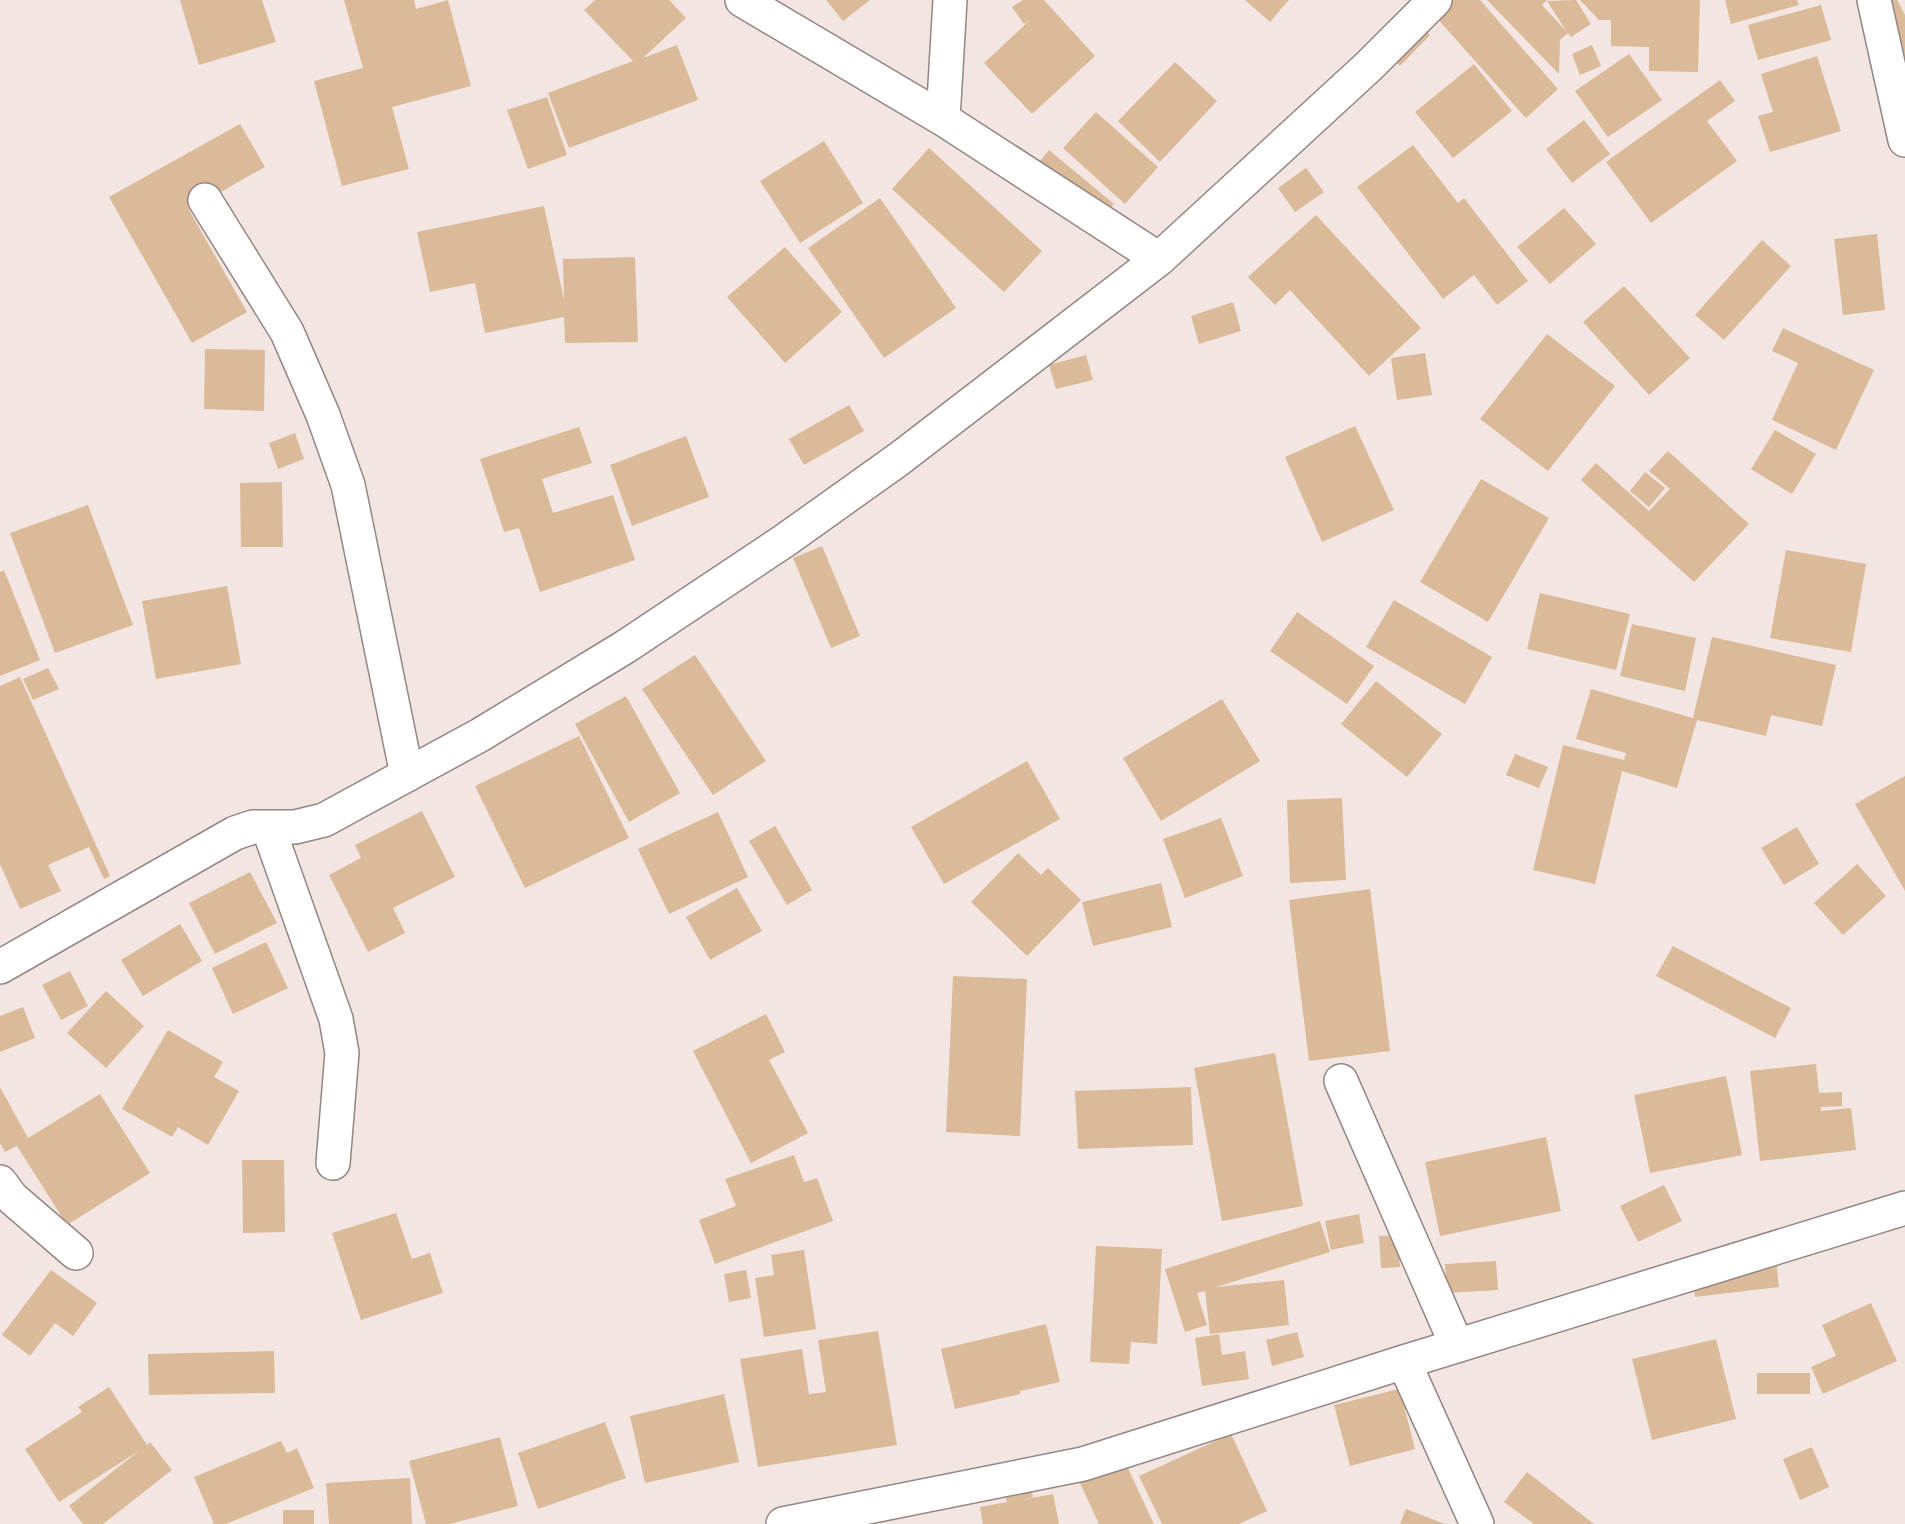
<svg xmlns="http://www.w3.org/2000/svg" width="1905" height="1524" viewBox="0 0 1905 1524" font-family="Roboto,sans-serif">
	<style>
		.building { fill: #daba98 }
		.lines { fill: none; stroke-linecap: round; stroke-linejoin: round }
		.minor-casing { stroke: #938784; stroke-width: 36 }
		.minor { stroke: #fff; stroke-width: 33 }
	</style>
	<rect width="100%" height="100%" fill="#f3e6e2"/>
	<path class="building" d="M180,0H262L276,42L199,65Z
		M344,0H414L416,9L448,0L471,86L392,107L409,169L342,186L314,81L363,68Z
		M595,0H669L686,18L643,58L677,45L698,100L569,148L548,93L633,61L584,10Z
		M826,0H870L843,21Z
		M1023,0H1044L1095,56L1032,114L984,63L1030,20L1024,24L1012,7Z
		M1245,0H1289L1270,22Z
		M1453,0H1480L1558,89L1526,118L1435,16Z
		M1487,0H1547L1542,5L1567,32L1547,1L1576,0L1591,24L1571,37L1568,33L1560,40L1559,74Z
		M1580,0H1700L1698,72L1649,71V47L1611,46V20H1599Z
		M1725,0H1797L1799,5L1731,24Z
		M1883,0H1897L1905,15V100Z
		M1821,5L1831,40L1758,60L1748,25Z
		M1410,14L1430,35L1400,66L1379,45Z
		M1592,45L1601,66L1580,75L1572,54Z
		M1629,54L1662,100L1608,137L1575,91Z
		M1817,56L1841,131L1770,152L1758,116L1773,112L1761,74Z
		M1175,62L1217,101L1160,162L1118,121Z
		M1474,64L1512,111L1453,158L1415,112Z
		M1720,80L1735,101L1707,121L1737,161L1651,223L1606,162Z
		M547,97L567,155L528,169L507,110Z
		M1096,112L1158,167L1125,204L1063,148Z
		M1584,120L1610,154L1572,183L1546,149Z
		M240,124L265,167L189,210L247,312L192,343L109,197Z
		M824,141L863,203L800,243L760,181Z
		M1413,145L1458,203L1464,198L1528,281L1497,305L1474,275L1443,299L1357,187Z
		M929,148L1042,251L1004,292L892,189Z
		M1049,150L1114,204L1097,224L1032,171Z
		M1306,168L1324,192L1295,212L1278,188Z
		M880,198L956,308L884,358L808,248Z
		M544,206L564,300L563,259L635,257L638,342L565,343L564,317L485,333L475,283L430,292L417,232Z
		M1564,208L1596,244L1550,284L1517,247Z
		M1316,215L1421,328L1369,376L1290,290L1275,305L1248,277Z
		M1877,234L1885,310L1843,315L1834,239Z
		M1762,240L1791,266L1724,340L1695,315Z
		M785,247L842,312L785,363L727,297Z
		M1624,286L1690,358L1649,395L1583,322Z
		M1233,302L1241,331L1199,344L1191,316Z
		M1783,328L1874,370L1836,450L1772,420L1798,363L1772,351Z
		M1547,334L1615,386L1548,471L1480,419Z
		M205,349L265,350L264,411L204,409Z
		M1425,353L1432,395L1397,400L1391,358Z
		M1086,355L1093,380L1056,389L1049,365Z
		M849,405L864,431L804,465L789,439Z
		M1355,426L1394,510L1322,542L1285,457Z
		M579,427L592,463L542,479L553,513L613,495L635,560L540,592L519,528L504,532L480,459Z
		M1775,430L1816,454L1792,494L1751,469Z
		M295,433L304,459L278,469L269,443Z
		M686,436L709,497L632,526L610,465Z
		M1668,451L1749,524L1694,582L1581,480L1596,463L1649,511L1670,489L1649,471Z
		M1645,472L1665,488L1649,507L1630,491Z
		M1481,479L1549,518L1488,622L1420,582Z
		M282,482L283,547H241L240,483Z
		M88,505L133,625L55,653L10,533Z
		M822,546L860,636L831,648L793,558Z
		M1786,550L1866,564L1851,652L1770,638Z
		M4,570L40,660L0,676V572Z
		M227,586L241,664L156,679L142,601Z
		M1540,593L1630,614L1616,670L1527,649Z
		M1394,600L1492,657L1465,704L1366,647Z
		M1297,612L1374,666L1347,704L1270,651Z
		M1632,624L1696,638L1685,691L1620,676Z
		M1712,637L1836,665L1822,726L1771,715L1766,736L1697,720L1677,788L1622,771L1595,884L1533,870L1563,745L1624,760L1626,753L1576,739L1591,689L1693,718Z
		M695,655L766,761L713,795L642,689Z
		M48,668L59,689L33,700L23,679Z
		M20,677L110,876L104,879L89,847L48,865L61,891L20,909L0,864V686Z
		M1376,681L1442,734L1407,777L1341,724Z
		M626,696L680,793L629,822L575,724Z
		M1222,699L1260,761L1161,821L1123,758Z
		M579,736L629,838L525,888L475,786Z
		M1515,754L1548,767L1539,788L1506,775Z
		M1027,761L1060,819L944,884L911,827Z
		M1905,776V891L1855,804Z
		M1342,798L1346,880L1290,883L1287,800Z
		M422,811L455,877L393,908L405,933L368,952L329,875L361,858L355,845Z
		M718,812L748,877L669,914L638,849Z
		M1221,818L1243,876L1185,898L1163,839Z
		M775,826L812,890L787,905L749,841Z
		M1797,827L1819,864L1784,885L1761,848Z
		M1018,853L1041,875L1048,868L1081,900L1027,956L971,902Z
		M1857,864L1886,896L1843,935L1814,903Z
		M250,872L277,923L215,954L189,903Z
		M1161,883L1172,927L1093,946L1082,902Z
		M737,888L762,931L710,960L686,917Z
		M1370,889L1390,1051L1309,1061L1289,900Z
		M180,924L202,961L143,996L121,960Z
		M266,942L288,988L233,1014L212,968Z
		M1673,946L1791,1008L1775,1038L1656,976Z
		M70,971L88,1006L61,1020L42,985Z
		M953,976L1027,979L1020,1136L946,1132Z
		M106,991L144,1026L106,1068L67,1033Z
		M23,1007L35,1038L0,1052V1016Z
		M766,1014L785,1052L769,1060L808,1133L751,1163L693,1051Z
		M168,1030L223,1062L214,1077L239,1091L208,1145L178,1127L172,1137L122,1109Z
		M1275,1053L1303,1206L1222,1221L1194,1068Z
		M1816,1064L1819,1093L1842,1092V1106L1821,1107V1111L1851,1108L1856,1150L1760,1161L1750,1071Z
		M1726,1076L1742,1155L1650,1173L1634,1095Z
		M0,1087L28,1138L100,1094L150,1173L67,1225L17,1146L5,1152L0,1143Z
		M1191,1087L1193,1145L1078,1149L1075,1091Z
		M1546,1137L1561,1211L1440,1236L1425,1162Z
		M794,1155L804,1182L817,1178L833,1221L715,1264L699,1220L736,1206L725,1179Z
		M242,1160H284L285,1232L243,1233Z
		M1664,1185L1682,1221L1638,1242L1620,1206Z
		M396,1213L412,1259L430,1253L443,1293L361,1320L332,1233Z
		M1359,1214L1364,1243L1331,1250L1325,1221Z
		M1320,1221L1330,1252L1216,1287L1284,1280L1289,1325L1210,1334L1205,1291L1197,1293L1207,1325L1185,1332L1165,1269Z
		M1398,1235L1400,1267L1381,1268L1379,1236Z
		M1096,1246L1162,1249L1157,1344L1131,1342L1129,1364L1090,1362Z
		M804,1250L816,1329L764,1337L755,1278L774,1275L771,1255Z
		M1775,1252L1779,1287L1695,1297L1690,1263Z
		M1496,1261L1498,1290L1447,1293L1445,1264Z
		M51,1270L97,1303L73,1336L55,1323L30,1356L2,1335Z
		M746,1270L751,1298L729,1302L724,1274Z
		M1871,1303L1897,1361L1823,1394L1811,1367L1836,1356L1822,1325Z
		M1046,1324L1060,1382L1020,1391V1394L955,1409L941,1349Z
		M878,1331L897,1445L758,1467L740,1359L802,1349L809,1394L826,1392L818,1340Z
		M1297,1332L1304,1357L1272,1366L1266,1340Z
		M1219,1334L1222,1355L1245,1351L1249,1379L1202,1386L1195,1338Z
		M1716,1339L1736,1419L1652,1440L1632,1359Z
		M274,1351L275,1393L149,1395L148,1354Z
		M1757,1373H1810V1394H1757Z
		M1423,1383L1425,1393L1402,1398L1415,1449L1350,1466L1334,1405Z
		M109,1387L147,1445L150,1442L172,1470L103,1524H83L69,1506L140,1450L59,1502L25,1449L82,1412L78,1407Z
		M724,1394L739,1462L645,1483L630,1416Z
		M605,1422L626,1478L538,1509L518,1453Z
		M1231,1434L1267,1511L1239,1524H1162L1139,1476Z
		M500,1437L518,1506L450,1524H426L409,1461Z
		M281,1441L287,1453L297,1448L314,1488L226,1524H214L194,1477Z
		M1812,1447L1829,1487L1800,1500L1783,1459Z
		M1125,1462L1154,1524H1099L1080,1483Z
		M1527,1472L1594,1524H1534L1504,1502Z
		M1027,1474L1033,1497L1021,1500L1053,1494L1059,1524H983L980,1507L1007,1502L1003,1480Z
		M410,1478L412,1524H329L326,1483Z
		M1406,1509L1445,1524H1400Z
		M283,1510H314V1524H283Z"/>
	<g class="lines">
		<g class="minor-casing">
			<path id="minor" d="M742,0L943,119L1159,259
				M1874,0L1905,140
				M943,119L950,0
				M205,200L287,332L323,415L348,485L407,775
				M268,827L336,1019L342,1053L333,1163
				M0,967L235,833L253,827H295L324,820L480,735L625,647L784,541L899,459L1159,259L1369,66L1435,0
				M1341,1081L1457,1346
				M0,1182L12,1198L76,1253
				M1404,1362L1477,1524
				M783,1524L1083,1464L1404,1362L1905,1208"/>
		</g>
		<use href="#minor" class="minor"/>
	</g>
</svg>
